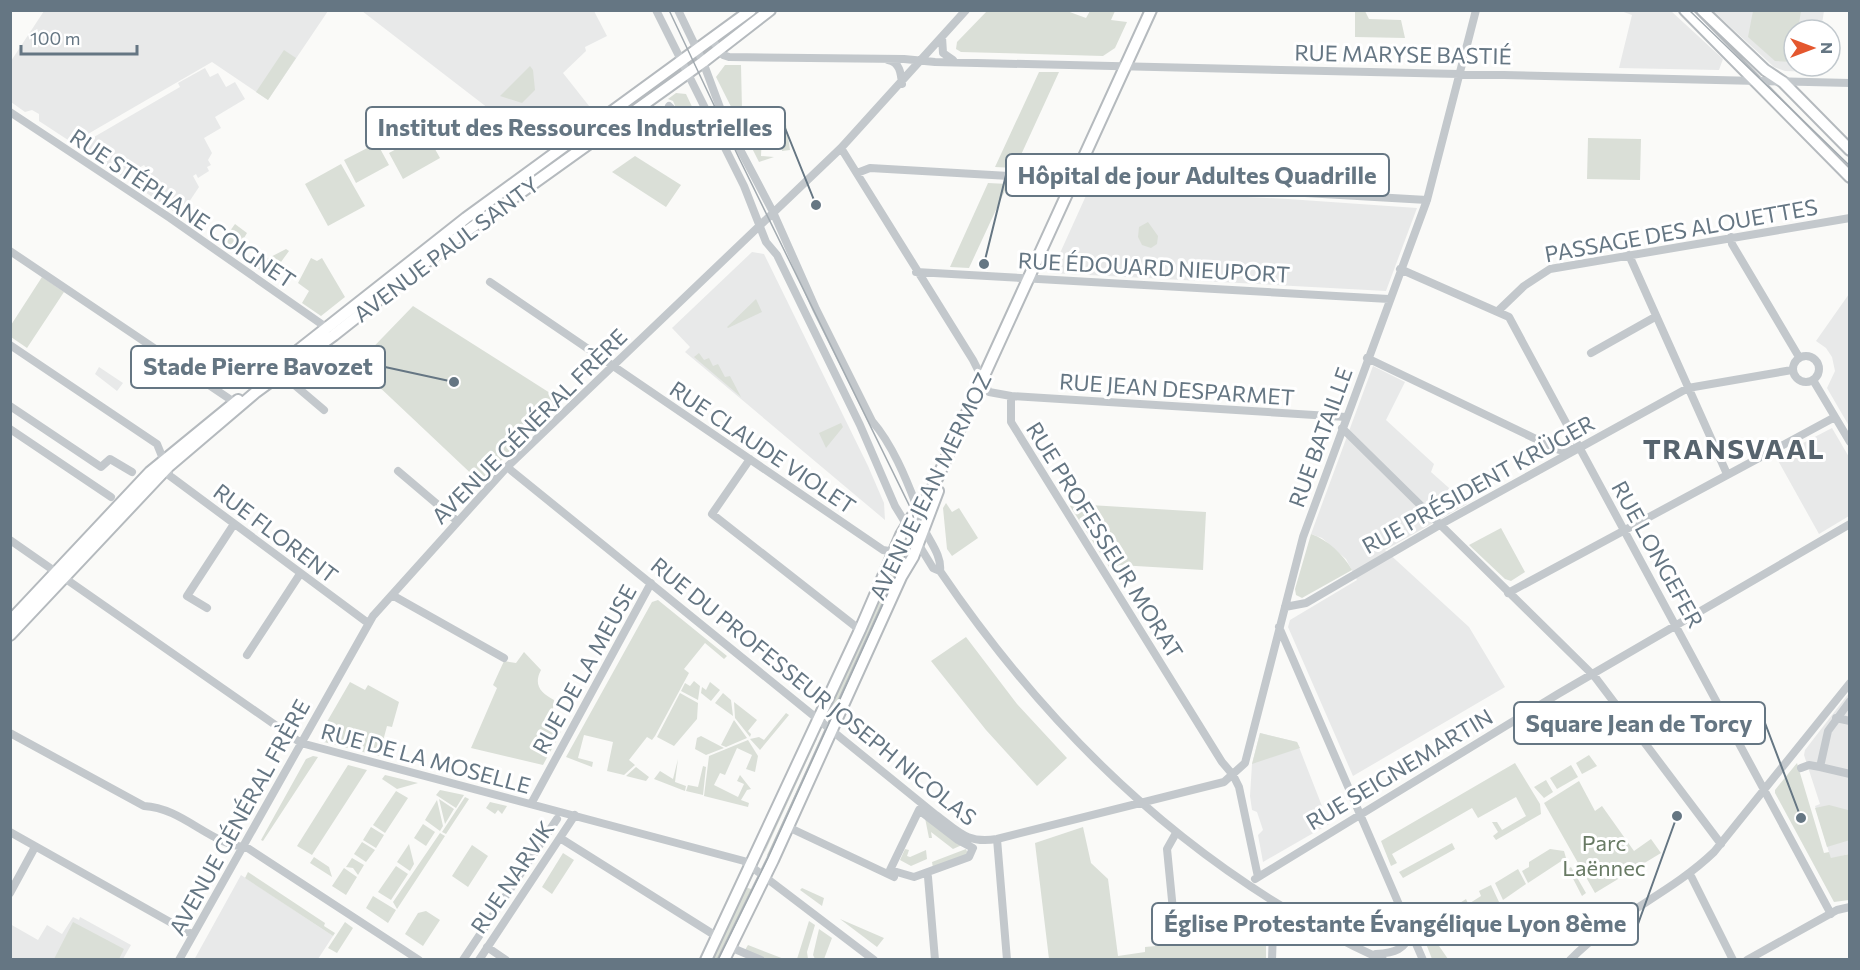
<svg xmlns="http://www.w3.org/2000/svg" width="1860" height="970" viewBox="0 0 1860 970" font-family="Commissioner,sans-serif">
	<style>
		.built { fill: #e8e9e9 }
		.green { fill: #dadfd7 }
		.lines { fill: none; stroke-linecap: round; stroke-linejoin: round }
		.major-casing { stroke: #b5babe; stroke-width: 14 }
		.minor { stroke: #c3c8cc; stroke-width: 8 }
		.major { stroke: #fff; stroke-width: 10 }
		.tram { stroke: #a2aab0; stroke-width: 1.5 }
		.labels { text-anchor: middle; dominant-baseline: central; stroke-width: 6; stroke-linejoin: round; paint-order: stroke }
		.street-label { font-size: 22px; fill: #657683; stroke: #fff }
		.park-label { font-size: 22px; fill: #687a64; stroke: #fff }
		.district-label { font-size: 28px; font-weight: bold; letter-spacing: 1.5px; fill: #57646e; stroke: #fff }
		.leader { fill: none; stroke: #657683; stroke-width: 2 }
		.callout-dot { fill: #657683; stroke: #fff; stroke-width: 2 }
		.callout { fill: #fff; stroke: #657683; stroke-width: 2 }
		.callout-label { font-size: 24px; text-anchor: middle; font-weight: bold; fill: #657683 }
	</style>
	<rect width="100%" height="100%" fill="#fafaf8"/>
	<path class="built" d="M44,11H328L268,100L212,62L81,138V143L73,138L68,140L39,121V114L32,110L25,112L11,102V61Z
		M362,11H594L607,36L585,47L586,51L563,73L593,111L541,149Z
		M1621,11H1671L1723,59L1719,70L1619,68L1632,15Z
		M1713,11H1824L1821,30H1794V66H1814L1813,72L1785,71L1774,67Z
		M205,68L210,77L218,73L226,87L235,82L245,99L215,117L221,128L204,138L212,153L208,160L211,165L207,167L209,171L198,178L196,174L193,176L199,187L183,211L178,208L173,211L136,186L140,179L149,173L144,165L123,177L98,161L88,148L94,137L180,87L178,83Z
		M1089,189L1288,199L1417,208L1386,291L1051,273Z
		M752,252L764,254L868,466L884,503L885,520L685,352L690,347L672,328Z
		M1849,294V426L1827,388L1835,371L1832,357L1826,348L1816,341Z
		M1373,366L1405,382L1386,420L1434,464L1431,472L1467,504L1385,550L1469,627L1505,687L1353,776L1288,627L1290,620L1357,580L1346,559L1322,538L1311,534Z
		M99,367L123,383L117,391L95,374Z
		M1832,428L1849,457V516L1819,534L1776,457Z
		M1849,693V856L1848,854L1831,859L1815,806L1820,804L1804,755L1805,750Z
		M1260,733L1297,742L1329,824L1263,862L1258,835L1263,830L1257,812L1252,810L1250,796L1252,764Z
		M241,875L333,936L318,959L194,960Z
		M73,917L79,920L80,917L131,945L123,959H11L10,924L38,940L47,925L62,934Z"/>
	<path class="green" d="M988,10L1067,11L1086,18L1090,11H1115L1111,20L1127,22L1115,48L1103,56L961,52L956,49L957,42Z
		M1365,11L1369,19L1401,20L1405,38L1355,37V11Z
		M1753,11H1801L1798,30H1794L1792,62L1775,61L1748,37Z
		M284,50L296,58L268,100L256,92Z
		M725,65H741L742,110L784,111L790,150L782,151L783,118H775V111H763L761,156L774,157L759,162L716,77Z
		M530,66L533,70L535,90L522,103L500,96Z
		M1039,72H1059L1015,168L995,167Z
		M676,93L686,94L704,132L700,134L677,110L673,101L668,99Z
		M426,133L440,158L403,179L389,153Z
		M1588,138L1641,139L1640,180L1587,179Z
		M377,143L389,165L356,183L344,160Z
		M635,156L681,185L666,207L612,172Z
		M341,164L365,206L328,226L305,184Z
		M988,183L1008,184L969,268L950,267Z
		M1148,222L1158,236L1157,244L1151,248L1142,245L1138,237L1139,227Z
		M235,224L247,233L241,243L248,248L243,256L222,242Z
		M286,249L289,251L270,277L250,263L255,260L259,263Z
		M311,258L317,261L322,258L345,297L321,316L302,303L309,291L298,283Z
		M42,277L64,292L27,348L11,337V325Z
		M756,299L762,312L728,328L727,327Z
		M413,306L561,400L480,482L356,365Z
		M699,353L704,360L709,358L713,366L718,364L725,377L730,376L741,397L694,357Z
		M841,423L843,427L826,448L819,433Z
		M946,503L952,512L959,508L978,538L952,556L947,549L943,508Z
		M1073,504L1206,512L1203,570L1119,565L1111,570L1070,506Z
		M1501,528L1525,572L1511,581L1505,579L1469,545Z
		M1311,534C1328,540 1343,554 1352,570L1302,598L1296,595L1295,589Z
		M901,546L907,554L837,709L829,706L894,566Z
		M658,600L727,656L724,659L705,643L684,669L689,673L655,736L652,740L647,737L629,760L635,765L624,775L607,771L613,742L584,735L578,758L593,762L592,767L566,757L652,602Z
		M966,637L1017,704L1067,758L1037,786L986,730L931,661Z
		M524,652L541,670C533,685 541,693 554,700L551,725L561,732L543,765L471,748L497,688L493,685L504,661L516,663Z
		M694,681L700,686L698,700L681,691L685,683L690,686Z
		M350,682L365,690L368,685L399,702L392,727L387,726L379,756L324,742L321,732Z
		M710,682L720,690L711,701L701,693L702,687L706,690Z
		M680,693L698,703L697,719L674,746L657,737Z
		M723,693L731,700L733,716L715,703Z
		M734,702L757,720L748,731L751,734L750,737L735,718Z
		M786,713L789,715L760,750L750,739L759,737L764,740Z
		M734,720L747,738L726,747L721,745Z
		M1260,733L1297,742L1300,748L1252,764Z
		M701,736L724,748L706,755L695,749L697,738Z
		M814,737L817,739L764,854L768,841L762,853Z
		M748,740L758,756L755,772L746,769L752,755L737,748L725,775L720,773L714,785L738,797L744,784L737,781L740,775L751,789L747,790L741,800L749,803L748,807L704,796L709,756Z
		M820,741L770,856L767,855Z
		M1589,755L1597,766L1582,774L1576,763Z
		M313,756L318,757L263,841L261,840L306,759Z
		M678,759L675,782L686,786L685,791L654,779L660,771L673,779Z
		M1515,763L1540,804L1541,814L1496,840L1493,836L1498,832L1492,822H1497L1502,830L1526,816L1516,797L1478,818L1472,808L1392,854L1397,863L1391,866L1381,841Z
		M1797,763L1824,853L1829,852L1831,858L1849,854V900L1834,902L1775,793V790Z
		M348,765L367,770L312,855L297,846Z
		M1571,765L1578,777L1557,789L1550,778Z
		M703,766L706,767L703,795L686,791L688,785L698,787Z
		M636,767L649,777L646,781L626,776Z
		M385,775L418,783L397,789L382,779Z
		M1546,780L1553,792L1544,798L1534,787Z
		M1579,781L1595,811L1602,806L1634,851L1651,839L1661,853L1595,893L1544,803Z
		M440,790L464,795L456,808L436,795Z
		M396,791L408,798L385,833L373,825Z
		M465,797L469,799L446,834L442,832Z
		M439,799L454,809L445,824Z
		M437,800L443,826L440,831L425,820Z
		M490,802L507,806L502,814L498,810L495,814L486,808Z
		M1829,805L1848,810L1850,840L1827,847L1815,808Z
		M925,818L962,845L953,849L931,832L932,838H929Z
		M423,824L435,832L426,846L414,838Z
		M371,827L384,835L376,848L363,840Z
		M1083,827L1091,863L1108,879L1118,956L1145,952V947L1266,936V959H1049L1035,843Z
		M440,833L445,836L397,909L393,902Z
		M362,842L375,850L366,862L354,854Z
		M1452,843L1455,849L1403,878L1399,872Z
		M409,844L414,864L410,871L397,862Z
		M472,845L488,856L468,887L452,876Z
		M905,849L909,850L907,856L910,857L926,850L927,859L911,866L900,860Z
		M966,849L968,854L933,868L932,862Z
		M1550,849L1564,851L1566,858L1528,883L1522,871L1529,867V862Z
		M563,853L574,860L552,894L542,887Z
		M314,857L329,867L332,877L310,863Z
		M352,858L364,865L358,875L353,868L346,867Z
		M396,866L408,874L391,900L378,892Z
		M1571,867L1586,893L1582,896L1568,869Z
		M344,868L357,877L346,895L332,886Z
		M1518,869L1526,884L1503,900L1495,883Z
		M248,872L325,923L324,926L335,933L333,936L245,878Z
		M1491,885L1499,902L1476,917L1470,903L1481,896L1479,891Z
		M745,887L754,890L719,959L712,960Z
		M802,888L824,898L822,906L800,890Z
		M373,896L396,910L388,923L366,908Z
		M1466,899L1475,919L1449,936L1437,934L1433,927L1435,919Z
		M426,911L440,920L423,946L405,934L418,913Z
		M840,919L884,938L877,947Z
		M809,921L815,925L807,952L808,959H797Z
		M73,922L124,949L119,959H54Z
		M345,922L353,928L337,953L328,948Z
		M819,929L832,938L824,959H815L813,955Z
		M1425,941L1437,943L1448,959H1432Z
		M748,945L784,959H768L745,950Z"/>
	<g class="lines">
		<g class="major-casing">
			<path id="major" d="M1685,10L1850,177
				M1702,10L1765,70L1783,82L1850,150
				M277,367L466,218L751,10
				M10,621L150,472L238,400
				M10,635L168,467L256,392L334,335L453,241L703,62L770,10
				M706,960L860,630L901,535L918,507L929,496L1151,10
				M724,960L773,860L901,577L913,557L938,491"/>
		</g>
		<path class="minor" d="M656,10L744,186L766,242L777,255L860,425L895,506L933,568L940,571C1054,739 1197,875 1383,960
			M678,10L703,62L725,121L773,212L816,309L872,421C892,444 906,478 917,507C920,514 920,522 924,529C930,542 942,556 940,571
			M942,37L943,53L953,60
			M712,40L723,55L729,57L904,59L935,62L1850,83
			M888,60C900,62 901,74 902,84
			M669,106L701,138L717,132
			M10,112L170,218L330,330
			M841,148L973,360L989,392L1011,396V422L1222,762L1233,775L1239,787L1258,877
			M857,173L870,168L1427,200
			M1731,237L1732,244L1799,357
			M10,251L240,406
			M1629,255L1727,474
			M1400,269L1509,317L1831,914
			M916,272L1389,299
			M490,282L883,550L894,552
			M1498,311L1524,286L1550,269L1850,218
			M10,345L157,444L170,476L368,623
			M1591,353L1655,317
			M1793 369a13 13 0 1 1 26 0a13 13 0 1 1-26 0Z
			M1367,358L1559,450L1573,449
			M278,371L324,410
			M1813,380L1850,442
			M1011,396L1346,417
			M10,406L101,467L110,459L132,472
			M1342,428L1595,677L1721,844
			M10,429L111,497
			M750,459L712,514L860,630
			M507,467L936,815C959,832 967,844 997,839L1224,782L1245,763L1303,537L1427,200L1476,10
			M398,471L457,521
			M10,540L301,743L744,861L874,960
			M1508,593L1835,417
			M392,595L504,658
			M1285,607L1306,603L1443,523L1688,388L1792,370
			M207,608L187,596L234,524
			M1279,627L1423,960
			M247,655L300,574
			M1836,718L1850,721
			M10,733L144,806C183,808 210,845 246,847L419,960
			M1820,767L1850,774
			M1801,768L1809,765L1820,767L1828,731L1850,701
			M531,804L651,583
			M919,810L958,840L973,848L969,857L914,877L890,870Z
			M788,827L894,877
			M10,832L193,935
			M560,838L716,936
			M997,839L1007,960
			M1690,874L1733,960
			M928,877L935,960
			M1255,879L1558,694L1850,524
			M10,893L35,847
			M1176,941L1167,849L1176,833
			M487,947L506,960
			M730,947L761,960
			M1376,954C1394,953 1406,950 1411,931
			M179,960L373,616L507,467L841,148L966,10
			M463,960L557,819
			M479,960L575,815
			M1272,960L1273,930L1284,907
			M1570,960C1615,914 1669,895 1714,852L1850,683
			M1747,960L1837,910L1850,907"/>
		<use href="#major" class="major"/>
		<path class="tram" d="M669,10L739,158L912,511L915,525L912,540L768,858L718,960
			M1689,10L1850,166"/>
	</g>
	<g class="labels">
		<g class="street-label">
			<text transform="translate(1403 54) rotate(1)">RUE MARYSE BASTIÉ</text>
			<text transform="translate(183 208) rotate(34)">RUE STÉPHANE COIGNET</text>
			<text transform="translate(1681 230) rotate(-10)">PASSAGE DES ALOUETTES</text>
			<text transform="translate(446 249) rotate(-37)">AVENUE PAUL SANTY</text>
			<text transform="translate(1154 267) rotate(3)">RUE ÉDOUARD NIEUPORT</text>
			<text transform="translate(1177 389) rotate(4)">RUE JEAN DESPARMET</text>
			<text transform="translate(529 426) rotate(-45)">AVENUE GÉNÉRAL FRÈRE</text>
			<text transform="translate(1320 437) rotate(-70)">RUE BATAILLE</text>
			<text transform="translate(763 447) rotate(34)">RUE CLAUDE VIOLET</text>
			<text transform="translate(1478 484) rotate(-29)">RUE PRÉSIDENT KRÜGER</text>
			<text transform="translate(930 486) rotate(-64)">AVENUE JEAN MERMOZ</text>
			<text transform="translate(276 533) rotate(37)">RUE FLORENT</text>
			<text transform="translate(1105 540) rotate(58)">RUE PROFESSEUR MORAT</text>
			<text transform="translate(1658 554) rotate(61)">RUE LONGEFER</text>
			<text transform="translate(584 669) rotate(-61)">RUE DE LA MEUSE</text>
			<text transform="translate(814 691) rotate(39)">RUE DU PROFESSEUR JOSEPH NICOLAS</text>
			<text transform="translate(426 758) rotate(15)">RUE DE LA MOSELLE</text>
			<text transform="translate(1399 769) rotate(-31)">RUE SEIGNEMARTIN</text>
			<text transform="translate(239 817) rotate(-61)">AVENUE GÉNÉRAL FRÈRE</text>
			<text transform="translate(512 877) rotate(-56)">RUE NARVIK</text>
		</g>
		<g class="park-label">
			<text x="1604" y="842">Parc<tspan x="1604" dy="25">Laënnec</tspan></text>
		</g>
		<g class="district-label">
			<text x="1734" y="448">TRANSVAAL</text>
		</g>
	</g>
	<path class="leader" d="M816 205L785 128M984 264L1006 175M454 382L385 367M1801 818L1765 723M1677 816L1638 924"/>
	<g class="callout-dot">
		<circle cx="816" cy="205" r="6"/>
		<circle cx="984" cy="264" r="6"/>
		<circle cx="454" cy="382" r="6"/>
		<circle cx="1801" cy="818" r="6"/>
		<circle cx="1677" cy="816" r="6"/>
	</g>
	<g class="callout">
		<rect x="366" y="107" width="419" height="42" rx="6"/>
		<rect x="1006" y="154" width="383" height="42" rx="6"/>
		<rect x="131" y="346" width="254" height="42" rx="6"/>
		<rect x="1514" y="702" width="251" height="42" rx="6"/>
		<rect x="1152" y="903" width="486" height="42" rx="6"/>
	</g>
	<g class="callout-label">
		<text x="575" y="136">Institut des Ressources Industrielles</text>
		<text x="1197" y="184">Hôpital de jour Adultes Quadrille</text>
		<text x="258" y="375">Stade Pierre Bavozet</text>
		<text x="1639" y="732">Square Jean de Torcy</text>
		<text x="1395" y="932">Église Protestante Évangélique Lyon 8ème</text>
	</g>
	<rect width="1860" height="970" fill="none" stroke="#657683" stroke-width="24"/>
	<g transform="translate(1812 48) rotate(90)"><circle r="28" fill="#ffffff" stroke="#c1c8cd" stroke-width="1.5"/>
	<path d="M0-4.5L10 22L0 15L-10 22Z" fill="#e4572e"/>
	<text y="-9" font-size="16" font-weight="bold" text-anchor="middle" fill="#657683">N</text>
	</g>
	<path d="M21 45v9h116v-9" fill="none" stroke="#657683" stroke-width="3"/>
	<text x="30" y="45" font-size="18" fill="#657683" stroke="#ffffff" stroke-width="4.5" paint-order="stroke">100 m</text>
</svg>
